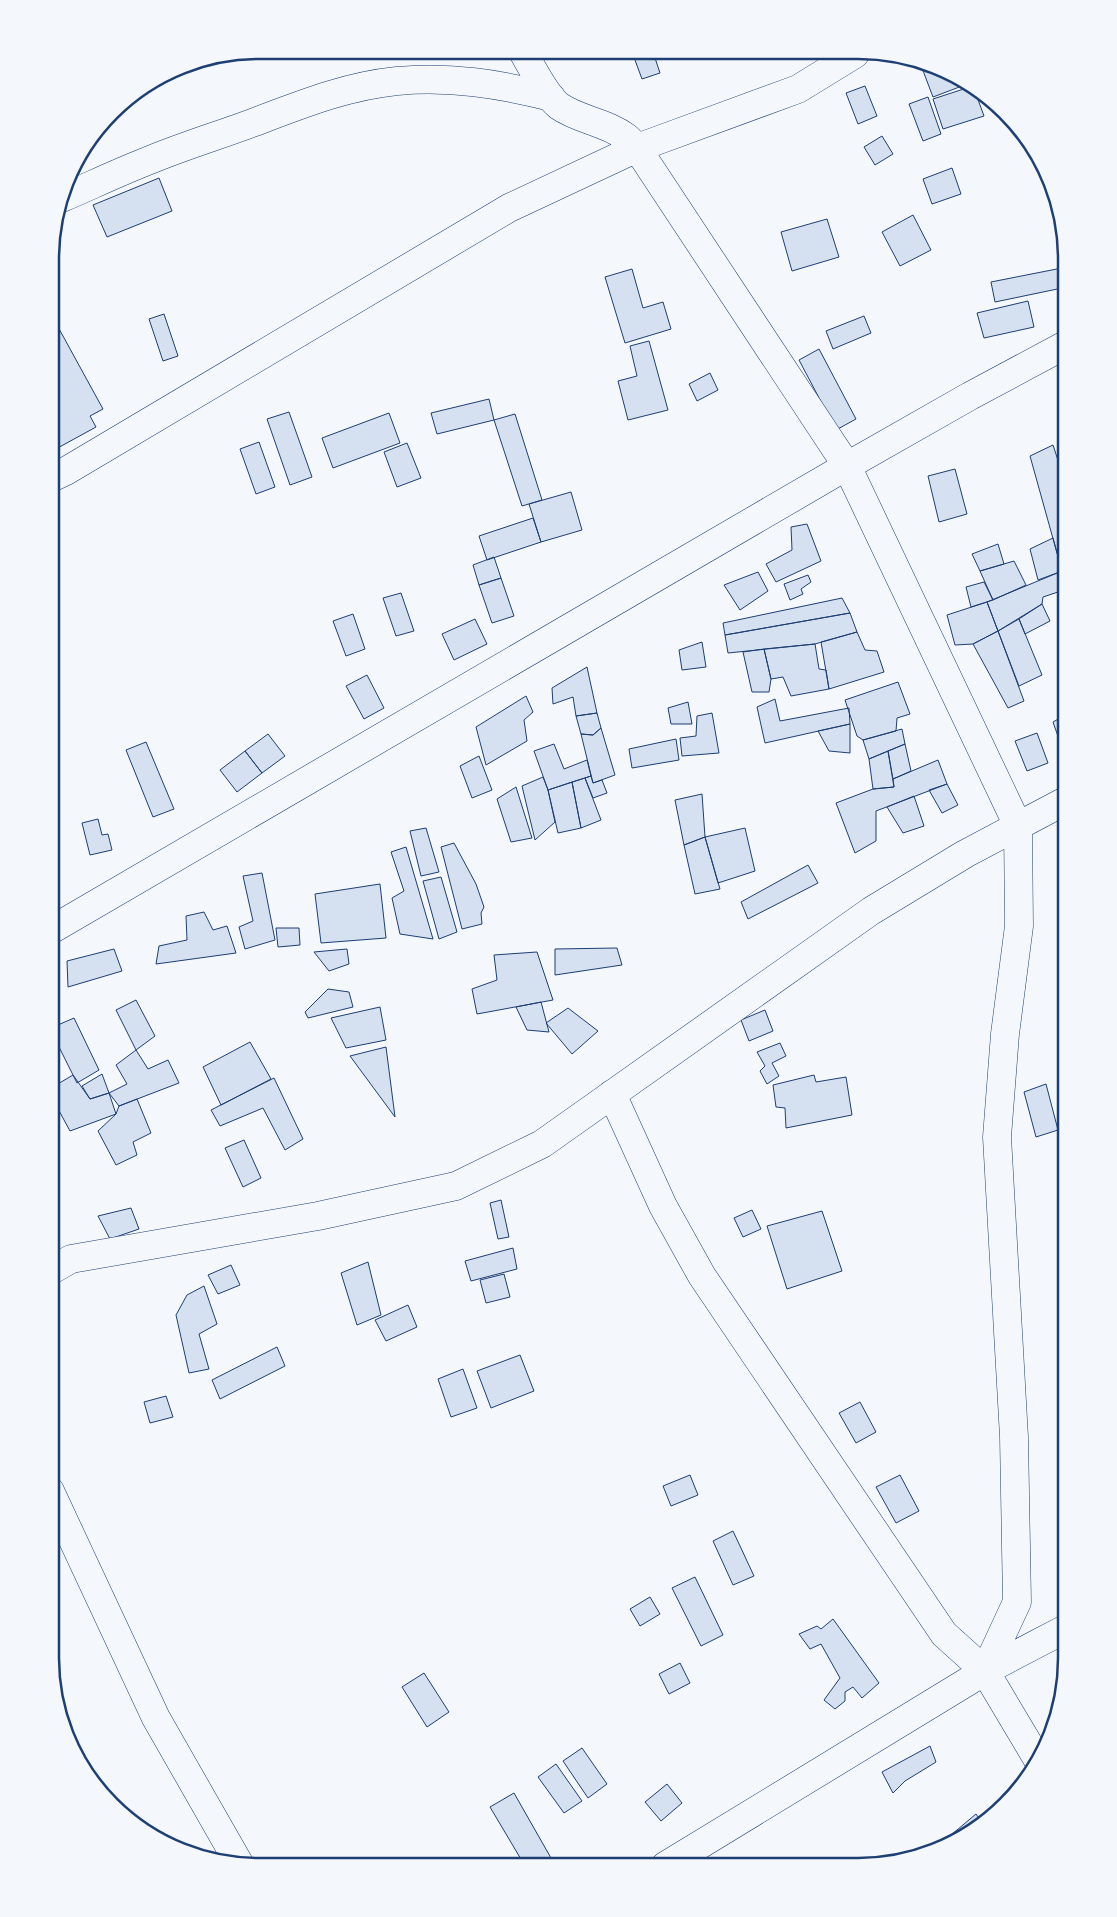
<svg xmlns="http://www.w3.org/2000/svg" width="1117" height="1917" viewBox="0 0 1117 1917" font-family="'DejaVu Sans',sans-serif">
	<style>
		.building { fill: #d5e0f0; stroke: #1d3f73 }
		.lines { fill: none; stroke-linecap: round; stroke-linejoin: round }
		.street-casing { stroke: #1d3f73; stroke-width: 29 }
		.street { stroke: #f4f7fb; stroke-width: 28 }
		.rim { fill: none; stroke: #1d3f73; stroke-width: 2.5 }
	</style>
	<rect width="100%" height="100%" fill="#f4f7fb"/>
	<path class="building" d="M632,52H653L660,73L642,79Z
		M931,65L950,71L958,76L962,86L933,97L922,68Z
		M865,86L877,116L858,124L846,93Z
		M973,86L984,116L943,129L933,99Z
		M928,97L941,134L923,141L909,104Z
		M882,136L893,154L875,165L864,147Z
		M952,168L961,194L932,204L923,179Z
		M159,178L172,211L107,237L93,205Z
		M913,215L931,250L900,266L882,232Z
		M827,219L839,257L792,271L781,232Z
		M1067,267V287L995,302L991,282Z
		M632,269L643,308L663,302L671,329L625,343L605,277Z
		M1028,301L1034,327L984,338L977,313Z
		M164,314L178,356L163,361L149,319Z
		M52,316L103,409L90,416L96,427L54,450L51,445Z
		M864,316L871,333L833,349L826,331Z
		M649,341L668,410L628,420L618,381L637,376L630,346Z
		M819,349L856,419L836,430L799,360Z
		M710,373L718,390L697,401L689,384Z
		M489,399L494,420L437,434L431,413Z
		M289,412L312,477L290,485L267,419Z
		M389,413L400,443L333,468L322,438Z
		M515,414L542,500L522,506L494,420Z
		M259,442L275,487L256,494L240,449Z
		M407,443L421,478L397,487L384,452Z
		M1053,445L1067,488V569L1062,571L1030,456Z
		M955,469L967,514L939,522L928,476Z
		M571,492L582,530L541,542L529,504Z
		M533,518L541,542L487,560L479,536Z
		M807,524L821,561L776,582L766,564L792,550L791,527Z
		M1053,538L1062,571L1038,580L1030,549Z
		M998,544L1004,564L980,571L972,554Z
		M494,557L501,578L479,585L473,565Z
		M1014,561L1026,585L993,600L980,571Z
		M1067,569V589L1043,597L1042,604L998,631L987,602Z
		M758,572L768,591L740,610L724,585Z
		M808,575L811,582L801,589L803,594L790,600L784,584Z
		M501,578L514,616L492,623L479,585Z
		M984,582L993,600L971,607L966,587Z
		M401,593L414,631L396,636L383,598Z
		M842,598L850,613L725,635L723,623Z
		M987,602L998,631L973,644L955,645L947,615Z
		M1042,604L1050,621L1025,634L1019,619Z
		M850,613L857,632L815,644L728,653L725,635Z
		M353,614L365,649L346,656L333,621Z
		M475,619L487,644L454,660L442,634Z
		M1019,619L1042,675L1019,686L998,631Z
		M998,631L1024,701L1008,708L973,644Z
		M857,632L865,650L877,651L884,672L829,689L821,642Z
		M702,642L706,667L682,670L679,650Z
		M815,644L819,669L826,670L829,689L791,696L783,677L771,679L764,649Z
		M764,649L771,679L769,692H752L743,652Z
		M587,667L597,713L576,716L573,697L553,704L552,688Z
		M367,675L384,708L364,719L346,686Z
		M898,682L910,714L897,718L896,731L863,740L857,736L845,700Z
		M526,696L533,712L524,720L527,741L486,765L476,727Z
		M775,699L780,721L849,708L850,724L765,743L757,707Z
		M688,702L692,724H671L668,708Z
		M597,713L601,728L593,735L581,734L576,716Z
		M712,713L719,753L682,756L680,738L696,736L697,716Z
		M1067,714V739L1060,742L1053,722Z
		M850,724V753L829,751L818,731Z
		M601,728L615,775L593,783L581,734L593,735Z
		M902,729L905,744L869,759L863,740Z
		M1037,733L1048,763L1027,771L1015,741Z
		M268,734L285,756L262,773L245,751Z
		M676,739L679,760L632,768L629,749Z
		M146,742L174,809L153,817L126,750Z
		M554,744L564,769L587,760L591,776L548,790L534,751Z
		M905,744L911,771L893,779L888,751Z
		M245,751L262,773L237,792L220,770Z
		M888,751L894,787L873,789L869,759Z
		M479,756L492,790L472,798L460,766Z
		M938,760L947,784L876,811V841L855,853L836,803L873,789L894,787L893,779Z
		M591,776L593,783L602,780L607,793L593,798L585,778Z
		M543,777L548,790L555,822L535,840L522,786Z
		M585,778L601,820L581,828L572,782Z
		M572,782L581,828L558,833L548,790Z
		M947,784L958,805L942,813L929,790Z
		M516,787L532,838L511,842L497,799Z
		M702,794L705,837L684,845L675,800Z
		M914,796L924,826L903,833L887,807Z
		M98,819L102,835L108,834L112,850L90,855L82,823Z
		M426,828L439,872L421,876L410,831Z
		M745,828L755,871L718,883L705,837Z
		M705,837L720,889L695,894L684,845Z
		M454,843L476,884L484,907L481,913L482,924L462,929L441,847Z
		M406,847L433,939L400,934L392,898L404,891L391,852Z
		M808,865L818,883L748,919L741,902Z
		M262,873L275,940L245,949L239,927L253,921L243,876Z
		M441,877L457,932L439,939L423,881Z
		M380,884L386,938L321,943L315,894Z
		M204,912L213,930L227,926L236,953L156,964L159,946L187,940L186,916Z
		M276,928H299L300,945L278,947Z
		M617,948L622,965L555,975V949Z
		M114,949L122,971L68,987L67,961Z
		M347,949L349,964L329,971L314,952Z
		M537,952L553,1000L477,1014L472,989L497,980L494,955Z
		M328,989L349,992L353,1007L308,1018L305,1012Z
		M136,1000L155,1036L136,1050L116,1010Z
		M541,1002L549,1032L527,1030L516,1007Z
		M380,1007L386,1040L346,1048L331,1018Z
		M568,1008L598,1031L572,1054L546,1023Z
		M765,1010L773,1031L749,1041L741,1020Z
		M74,1018L99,1070L77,1083L51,1031V1028Z
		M250,1042L271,1079L221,1105L203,1067Z
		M780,1043L786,1056L772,1063L779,1076L767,1084L760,1071L765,1066L757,1052Z
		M386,1047L395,1117L350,1056Z
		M136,1050L148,1069L168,1060L179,1083L119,1106L109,1093L127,1084L116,1065Z
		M102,1074L109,1093L90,1099L82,1086Z
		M73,1075L90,1099L109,1093L116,1114L70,1131L51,1096V1088Z
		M814,1075L816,1082L846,1077L852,1115L786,1128L785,1108L776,1107L773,1085Z
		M274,1078L303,1139L285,1150L263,1108L220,1126L211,1110Z
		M1046,1084L1058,1130L1036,1137L1024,1092Z
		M137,1099L151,1133L133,1142L137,1155L116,1165L98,1131L116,1114L119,1106Z
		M244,1140L261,1178L243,1187L225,1148Z
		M501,1200L509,1237L498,1239L490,1203Z
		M131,1208L139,1229L110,1239L98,1216Z
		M752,1210L761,1229L743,1237L734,1218Z
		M822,1211L842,1271L787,1289L767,1226Z
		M513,1248L517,1269L471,1281L465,1261Z
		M368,1262L381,1315L357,1325L341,1273Z
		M231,1265L240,1285L218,1294L208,1275Z
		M504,1274L510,1297L486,1303L480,1280Z
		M204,1286L217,1324L199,1334L209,1369L189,1373L176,1315L187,1295Z
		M408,1305L417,1327L386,1341L375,1320Z
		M277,1347L285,1366L220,1399L212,1380Z
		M1067,1354V1376L1064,1377L1060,1356Z
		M520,1355L534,1391L491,1408L477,1371Z
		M463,1369L477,1408L451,1417L438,1379Z
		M166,1396L173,1417L150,1423L144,1402Z
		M860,1402L876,1432L856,1443L839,1413Z
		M690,1475L698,1495L671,1506L663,1486Z
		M900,1475L919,1511L896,1523L876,1487Z
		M733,1531L754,1576L733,1585L713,1541Z
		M695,1577L723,1635L701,1646L672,1588Z
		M650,1597L660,1614L640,1626L630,1609Z
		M833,1619L879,1683L862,1698L853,1687L845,1692V1701L835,1709L824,1700L840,1678L821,1644L810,1649L799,1634L817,1626L821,1629Z
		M680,1663L690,1683L669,1694L659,1674Z
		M424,1673L449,1712L427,1727L402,1687Z
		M930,1746L936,1762L905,1781L893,1793L882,1772Z
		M582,1748L607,1784L588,1798L563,1761Z
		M556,1764L582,1801L564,1813L538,1777Z
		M667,1784L682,1803L661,1821L645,1802Z
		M514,1793L551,1858L538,1866H525L490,1807Z
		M976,1814L983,1824L975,1832L926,1856Z"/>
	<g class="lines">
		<g class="street-casing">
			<path id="street" d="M523,52C532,67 545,95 559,106C579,120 606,122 626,137C630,140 633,144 637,148L847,466L1018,826L1019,926L1005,1034L997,1137L1014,1437L1017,1602L985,1671
				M62,198C90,186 117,173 145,162C180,147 217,136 252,123C300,105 346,86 397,81C450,76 500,84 551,97
				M51,478L66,471L509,208L637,148L798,89L855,54
				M51,930L847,466L970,396L1067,344
				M612,1094L663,1206L702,1276L944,1634L985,1671L1038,1760
				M50,1271L71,1259L318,1216L456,1186L542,1144L871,911L965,854L1067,800
				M50,1491L156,1718L240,1865
				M665,1866L985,1671L1067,1628"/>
		</g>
		<use href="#street" class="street"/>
	</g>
	<path d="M0 0H1117V1917H0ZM259 59H858A200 200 0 0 1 1058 259V1658A200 200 0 0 1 858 1858H259A200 200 0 0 1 59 1658V259A200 200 0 0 1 259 59Z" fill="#f4f7fb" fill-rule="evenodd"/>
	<path class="rim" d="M259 59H858A200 200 0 0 1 1058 259V1658A200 200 0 0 1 858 1858H259A200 200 0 0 1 59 1658V259A200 200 0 0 1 259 59Z"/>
</svg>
